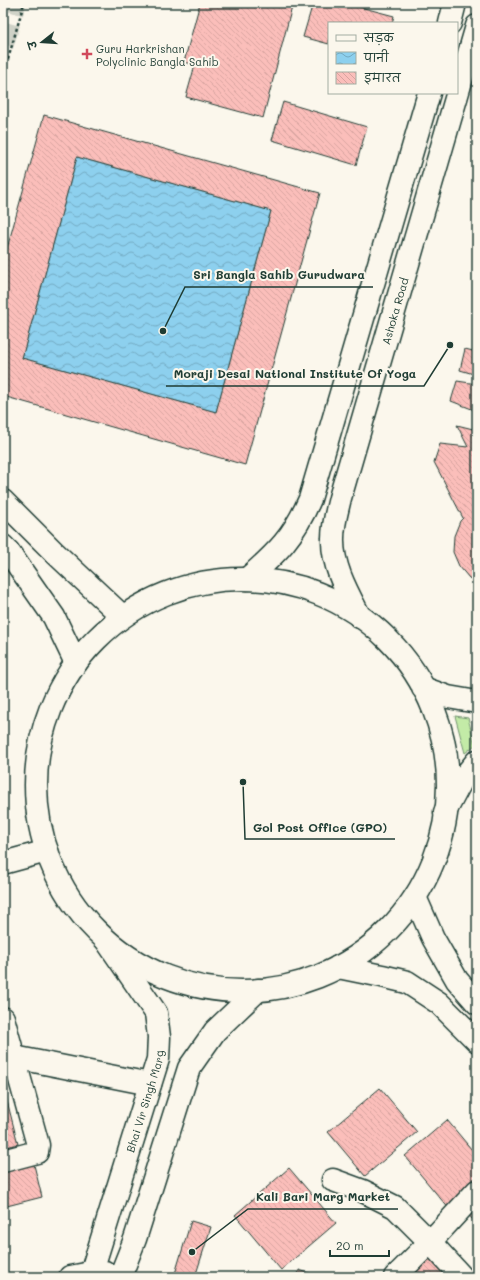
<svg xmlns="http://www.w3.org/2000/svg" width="480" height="1280" viewBox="0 0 480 1280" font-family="Mali,'Playpen Sans Deva',sans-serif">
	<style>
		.green { fill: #c3eba7; stroke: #71946e }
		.water { fill: url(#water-waves); stroke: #6195a4 }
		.building { fill: url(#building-back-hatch); stroke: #1f3d34; fill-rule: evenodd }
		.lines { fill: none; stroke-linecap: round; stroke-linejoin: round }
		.minor-tunnel { stroke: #cfd2c7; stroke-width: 22; stroke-dasharray: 22 11; stroke-linecap: butt }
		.minor-casing { stroke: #1f3d34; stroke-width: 25 }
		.major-casing { stroke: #1f3d34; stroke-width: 25 }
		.path { stroke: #1f3d34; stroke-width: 2.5; stroke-dasharray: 3 3; stroke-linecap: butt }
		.minor { stroke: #fbf7ec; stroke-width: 22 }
		.major { stroke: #fbf7ec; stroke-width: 22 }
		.poi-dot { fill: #d1495b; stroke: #fbf7ec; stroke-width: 1.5 }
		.labels { text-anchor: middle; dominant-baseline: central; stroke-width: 4; stroke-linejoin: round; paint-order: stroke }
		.poi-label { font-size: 11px; fill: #1f3d34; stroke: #fbf7ec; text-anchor: start }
		.street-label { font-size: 11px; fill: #1f3d34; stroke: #fbf7ec }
		.leader { fill: none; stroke: #1f3d34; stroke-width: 1.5 }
		.callout-dot { fill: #1f3d34; stroke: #fbf7ec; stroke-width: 1.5 }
		.callout-label { font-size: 12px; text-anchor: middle; font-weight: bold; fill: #1f3d34; stroke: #fbf7ec; stroke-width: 4; stroke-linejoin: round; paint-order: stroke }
	</style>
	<defs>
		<pattern id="water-waves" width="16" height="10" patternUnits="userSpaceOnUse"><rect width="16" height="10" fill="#8dd0ee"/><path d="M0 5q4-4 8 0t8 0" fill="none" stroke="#73aac2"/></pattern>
		<pattern id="building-back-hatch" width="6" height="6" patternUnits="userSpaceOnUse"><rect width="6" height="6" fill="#fbbeba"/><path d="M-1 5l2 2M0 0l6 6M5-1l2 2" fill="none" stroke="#d7a4a0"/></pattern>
	</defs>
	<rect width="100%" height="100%" fill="#fbf7ec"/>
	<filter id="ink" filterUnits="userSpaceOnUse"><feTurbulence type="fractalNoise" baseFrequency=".025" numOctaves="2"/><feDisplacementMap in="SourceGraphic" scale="8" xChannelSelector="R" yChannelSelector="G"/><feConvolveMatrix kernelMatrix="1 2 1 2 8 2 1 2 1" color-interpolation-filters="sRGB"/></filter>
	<g filter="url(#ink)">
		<path class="green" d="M455,716L468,718L475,745L465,753Z"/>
		<path class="water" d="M77,157L271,211L216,412L22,358Z"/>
		<path class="building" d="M200,3H293L263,118L186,97L195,65L184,62Z
			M313,3H345L394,16L392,23H329V44L303,37Z
			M283,102L367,127L356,165L272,140Z
			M44,115L320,193L245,465L3,396V263ZM77,157L271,211L216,412L22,358Z
			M465,349L477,352V375L460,370Z
			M457,381L477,384V583L469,578L459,566L453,552L454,536L460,521L463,518L434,462L440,444L468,447L457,425L473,429L477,411L451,401Z
			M3,1085L18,1144L3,1148Z
			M380,1088L417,1132L365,1176L328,1132Z
			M447,1120L477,1156V1188L450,1210L405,1156Z
			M33,1161L42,1197L3,1207V1169Z
			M289,1168L336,1223L281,1270L235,1215Z
			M477,1207V1225L468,1214Z
			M191,1221L211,1227L195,1277H174Z
			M434,1253L455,1277H406Z
			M299,1270L321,1277H297Z"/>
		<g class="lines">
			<path class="minor-tunnel" d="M3,44L15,3"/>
			<g class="minor-casing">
				<g id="minor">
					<path d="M423,688L448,697L477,702"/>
					<path d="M445,812L463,778L477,761"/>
					<path d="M3,863L47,851"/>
					<path d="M3,1018L38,1145L37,1152L3,1161"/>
					<path d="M14,1057L150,1084"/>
					<path d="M333,1180L363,1191L395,1207L430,1242L477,1191"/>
					<path d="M70,1277L91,1273L105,1272"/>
					<path id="s1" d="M90,1277L158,1059L159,1037L156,1013L106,940"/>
					<path d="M120,1277L135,1239L189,1068L215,1031L258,990"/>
					<path d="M395,1277L430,1242L462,1277"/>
				</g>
			</g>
			<g class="major-casing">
				<g id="major">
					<path d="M450,23L455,3"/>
					<path d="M3,501L54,552L122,616"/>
					<path d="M3,546L8,551L54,617L76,663"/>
					<path d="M247,579C278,552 294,536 310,499L429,93"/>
					<circle cx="242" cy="785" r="206"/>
					<path id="s2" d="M360,617C347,592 332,566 333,538C333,524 337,511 340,498L477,26"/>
					<path d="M415,897L433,938L457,980L477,1003"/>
					<path d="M338,967L382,976L407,982L439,1003L477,1041"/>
				</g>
			</g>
			<path class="path" d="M3,77L24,3"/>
			<use href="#minor" class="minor"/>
			<use href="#major" class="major"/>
		</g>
	</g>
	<path class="poi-dot" d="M85 48h4v4h4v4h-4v4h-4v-4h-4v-4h4z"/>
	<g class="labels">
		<g class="poi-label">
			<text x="96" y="48">Guru Harkrishan<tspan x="96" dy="13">Polyclinic Bangla Sahib</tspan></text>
		</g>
		<g class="street-label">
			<text stroke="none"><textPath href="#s2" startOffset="320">Ashoka Road</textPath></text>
			<text stroke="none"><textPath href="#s1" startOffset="184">Bhai Vir Singh Marg</textPath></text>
		</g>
	</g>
	<path class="leader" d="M163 331L185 287H373M450 345L424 386H166M243 782L245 839H395M192 1252L248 1209H398"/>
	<g class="callout-dot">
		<circle cx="163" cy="331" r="4"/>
		<circle cx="450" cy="345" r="4"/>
		<circle cx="243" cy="782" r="4"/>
		<circle cx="192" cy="1252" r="4"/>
	</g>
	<g class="callout-label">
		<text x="279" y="279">Sri Bangla Sahib Gurudwara</text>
		<text x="295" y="378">Moraji Desai National Institute Of Yoga</text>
		<text x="320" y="832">Gol Post Office (GPO)</text>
		<text x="323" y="1201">Kali Bari Marg Market</text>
	</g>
	<rect width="480" height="1280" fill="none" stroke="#fbf7ec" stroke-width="16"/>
	<rect x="8" y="8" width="464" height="1264" fill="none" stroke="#1f3d34" stroke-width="1.5" filter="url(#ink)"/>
	<rect x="328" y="22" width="130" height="72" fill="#fbf7ec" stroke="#a3ada2"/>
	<rect x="336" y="35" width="20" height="6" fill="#fbf7ec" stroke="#a3ada2"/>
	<text x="364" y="42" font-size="12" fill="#1f3d34">सड़क</text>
	<rect x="336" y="52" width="20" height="12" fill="url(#water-waves)" stroke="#a3ada2"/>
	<text x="364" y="62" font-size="12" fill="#1f3d34">पानी</text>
	<rect x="336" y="72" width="20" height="12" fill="url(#building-back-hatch)" stroke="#a3ada2"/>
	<text x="364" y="82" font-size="12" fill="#1f3d34">इमारत</text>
	<g transform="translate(42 42) rotate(253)" stroke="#fbf7ec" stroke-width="3" paint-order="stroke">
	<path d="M0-3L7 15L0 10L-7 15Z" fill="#1f3d34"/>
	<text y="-6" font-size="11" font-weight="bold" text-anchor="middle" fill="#1f3d34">उ</text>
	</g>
	<path d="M330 1250v6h59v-6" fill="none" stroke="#1f3d34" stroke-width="2"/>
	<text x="336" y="1250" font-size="12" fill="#1f3d34" stroke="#fbf7ec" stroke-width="3" paint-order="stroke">20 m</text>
</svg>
